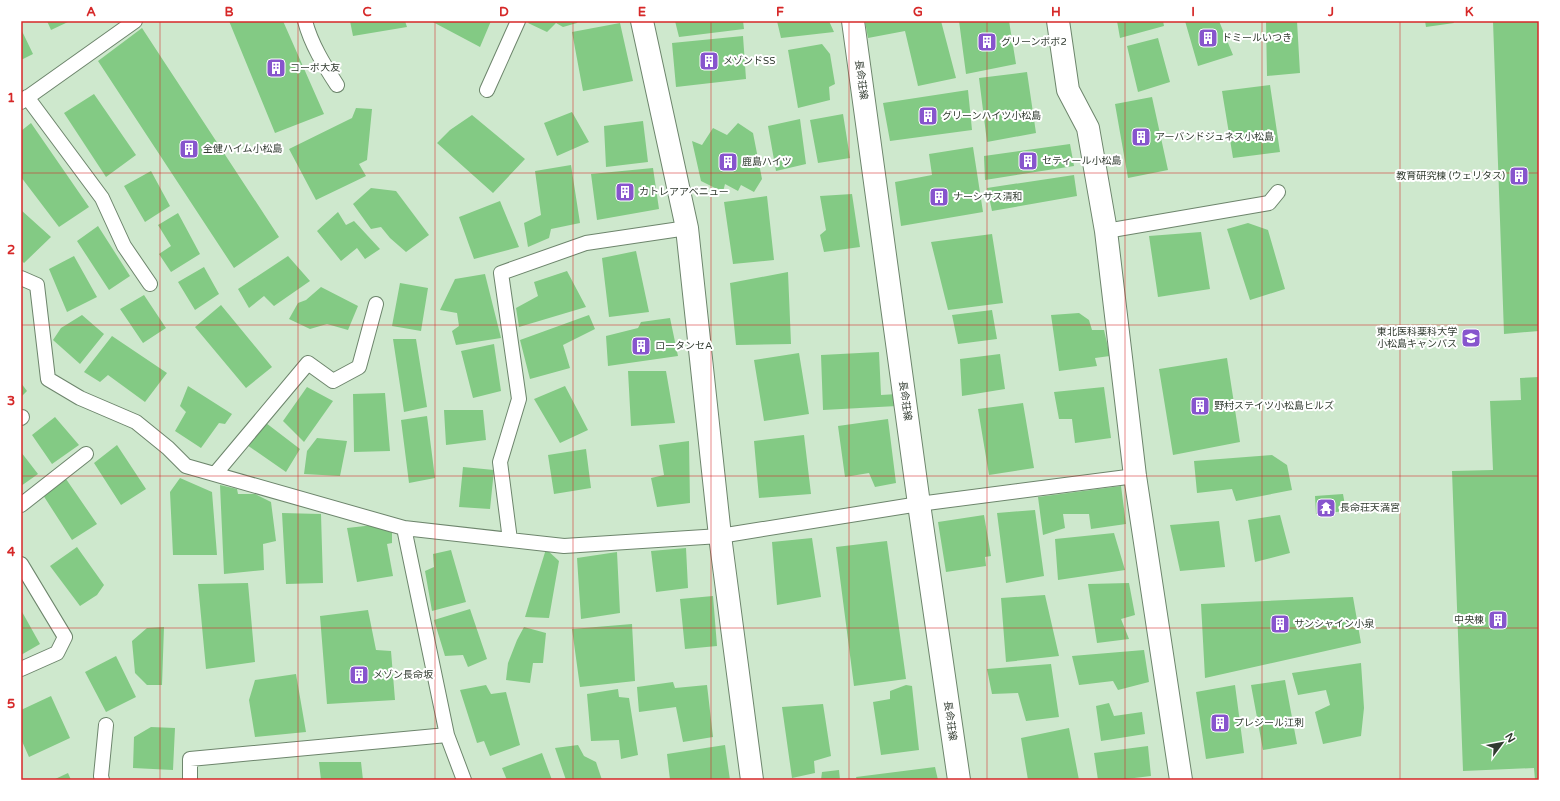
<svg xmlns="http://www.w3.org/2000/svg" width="1560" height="801" viewBox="0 0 1560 801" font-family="'Varela Round','Noto Sans JP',sans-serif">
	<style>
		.building { fill: #83ca84 }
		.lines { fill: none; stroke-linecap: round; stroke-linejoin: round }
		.lane-casing { stroke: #6d856c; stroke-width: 16 }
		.street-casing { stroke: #6d856c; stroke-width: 24 }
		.lane { stroke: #fff; stroke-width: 14 }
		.street { stroke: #fff; stroke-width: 22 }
		.grid { fill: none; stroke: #d62828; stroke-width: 1; stroke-opacity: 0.55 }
		.labels { text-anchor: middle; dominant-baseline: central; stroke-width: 4; stroke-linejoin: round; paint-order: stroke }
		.poi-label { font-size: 10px; fill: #313b30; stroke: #fff; text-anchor: start }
		.street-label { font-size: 10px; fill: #313b30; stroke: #fff }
		.neatline { fill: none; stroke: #d62828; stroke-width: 1.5 }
		.grid-label { font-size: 13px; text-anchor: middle; font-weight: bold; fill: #d62828 }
	</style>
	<rect width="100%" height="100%" fill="#cee8cd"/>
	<path class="building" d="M47,21H70L51,30Z
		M229,21H283L324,114L275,133Z
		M350,21H405L407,27L353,36Z
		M431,21H491L480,47Z
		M529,21H578L577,23L563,27L556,23L547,32L528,23Z
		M675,21H743L744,29L679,37Z
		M777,21H829L834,32L781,38Z
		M865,21H941L956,78L918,86L905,31L868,38Z
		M959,21H1009L1016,64L966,74Z
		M1117,21H1163L1164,26L1120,38Z
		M1185,21H1219L1233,55L1198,66Z
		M1266,21H1297L1300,73L1267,76Z
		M1425,21H1453L1454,23L1426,27Z
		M1493,21H1539V331L1504,334Z
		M620,23L633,81L583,91L572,32Z
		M142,28L279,237L234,268L98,61Z
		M21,29L33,54L21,60Z
		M743,36L746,79L676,87L672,43Z
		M1158,38L1170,82L1138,92L1127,46Z
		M822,44L830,54L835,84L829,87L830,100L798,108L788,50Z
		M1027,72L1036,133L987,142L979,78Z
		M1270,85L1280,152L1233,158L1222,91Z
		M968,90L972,130L890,141L883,103Z
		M94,94L136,155L106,177L64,113Z
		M1152,97L1168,170L1128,178L1115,104Z
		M356,108L372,109L367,160L359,164L366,176L316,200L289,149L352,118Z
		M572,112L589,142L557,156L544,123Z
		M843,114L850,158L818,163L810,120Z
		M472,115L525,159L493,193L437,143L450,130Z
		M800,119L806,164L776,171L768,126Z
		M643,121L648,162L606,167L604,126Z
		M31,123L89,207L59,227L21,177V131Z
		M738,123L753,133L762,179L754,192L741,185L738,191L725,184L723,192L701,181L692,141L702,145L713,128L727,135Z
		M1070,144L1074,166L985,180L984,156Z
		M973,147L983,212L901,226L895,182L932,175L929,154Z
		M571,165L580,223L551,229L549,238L528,247L524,223L541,215L535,171Z
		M653,168L659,209L597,220L591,174Z
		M151,171L170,206L145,222L124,186Z
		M1074,175L1077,196L992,211L987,188Z
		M371,188L396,191L429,235L406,252L390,238L381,227L371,229L353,204Z
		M852,194L860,247L824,252L820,235L826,230L820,196Z
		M767,196L774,260L733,264L724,202Z
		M500,201L519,247L474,259L459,217Z
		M21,210L51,237L24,263L21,260Z
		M338,212L346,225L354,221L380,249L365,259L357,248L341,261L317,231Z
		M178,213L200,254L171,272L159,254L171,246L158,225Z
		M1248,223L1268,230L1285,289L1250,300L1227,229Z
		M98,226L130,276L109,290L77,241Z
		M1201,232L1210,289L1158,297L1149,236Z
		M992,234L1003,303L948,310L931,242Z
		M636,251L649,312L609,317L602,258Z
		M74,256L97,297L67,312L49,269Z
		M288,256L310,281L274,306L264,296L249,308L238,289Z
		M204,267L219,294L195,310L178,282Z
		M567,271L586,307L519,327L516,308L538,296L534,282Z
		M788,272L791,344L736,345L730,283Z
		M485,274L501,338L456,345L452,331L459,326L457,313L440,310L455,279Z
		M400,283L428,288L421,331L392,326Z
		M321,287L358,306L348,330L327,324L310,329L289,319L298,303L306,300Z
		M144,295L166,328L143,343L120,309Z
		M221,305L272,367L246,388L195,327Z
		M992,310L997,339L958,344L952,315Z
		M1079,313L1089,320L1092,330H1104L1110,356L1095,358L1097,366L1059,371L1051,315Z
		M82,315L104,334L80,364L53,340L61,328Z
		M589,315L595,329L563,345L570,368L530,379L520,340Z
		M670,318L678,356L608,366L606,336L638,328L641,322Z
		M112,336L167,373L145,402L108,375L100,382L84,372Z
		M393,339H416L427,407L404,412Z
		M494,344L501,391L473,398L461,351Z
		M879,352L881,395L897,394V406L823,410L821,355Z
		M799,353L809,414L764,421L754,360Z
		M1000,354L1005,389L962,396L960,359Z
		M1227,358L1240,442L1173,455L1159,369Z
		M628,371H666L675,423L631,426Z
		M1539,377V780H1535L1534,768L1463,771L1452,471L1493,470L1490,401L1521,400L1520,378Z
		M21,383L27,391L21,397Z
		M188,386L232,414L225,424L219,423L201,448L175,431L186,412L180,406Z
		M565,386L588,430L560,443L534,399Z
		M307,387L333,401L304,442L283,421Z
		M1104,387L1111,438L1075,443L1072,419H1059L1054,392Z
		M385,393L390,451L354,452L353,394Z
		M1023,403L1034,468L989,475L978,409Z
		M444,410H483L486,440L446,445Z
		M427,416L435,478L409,483L401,420Z
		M55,417L79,445L52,464L32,435Z
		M888,419L896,483L875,487L869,473L845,477L838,426Z
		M266,423L300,449L286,472L247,445Z
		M804,435L811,494L759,498L754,441Z
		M317,438L347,441L340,476L304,474L307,451Z
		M689,441L690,503L657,507L651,478L664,475L659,445Z
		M117,445L146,489L121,505L94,463Z
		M586,449L591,488L554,494L548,455Z
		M21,452L38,474L21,486Z
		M1272,455L1287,465L1292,490L1236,501L1232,489L1197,493L1194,461Z
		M463,467L494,470L490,509L459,507Z
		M180,478L212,492L217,555H173L170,492Z
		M66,479L97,524L72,540L43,495Z
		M220,485L237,489L238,494H255L271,502L276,541L263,544L264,570L224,574Z
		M1121,486L1126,524L1091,529L1089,514H1063L1065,528L1043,535L1038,497Z
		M1343,494L1346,511L1316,514L1315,496Z
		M1035,510L1044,576L1006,583L997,513Z
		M282,513L321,514L323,583L286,584Z
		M984,515L991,556L985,557L986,566L946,572L938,522Z
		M1280,515L1290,553L1255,562L1248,520Z
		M1219,521L1225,567L1180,571L1170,525Z
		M374,525L392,530V543L387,544L393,576L357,582L347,528Z
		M1114,533L1125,570L1058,580L1055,539Z
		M812,538L821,597L777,605L772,542Z
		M887,541L906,679L854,686L836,547Z
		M77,547L104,585L97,595L80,606L50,566Z
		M686,548L688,588L656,592L651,551Z
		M546,549L559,561L549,618L525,617Z
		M451,550L466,602L432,611L425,571L434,567L433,554Z
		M617,552L620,613L581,619L577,558Z
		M248,583L255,662L206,669L198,584Z
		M1129,583L1135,615L1121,619L1129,639L1097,643L1088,584Z
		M1045,595L1059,656L1006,662L1001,598Z
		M713,596L717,646L685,649L680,599Z
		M1353,597L1361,643L1205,678L1201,604Z
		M470,609L487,659L468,667L463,655L445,656L434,620Z
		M21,610L40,644L21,655Z
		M368,610L376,650L391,651L395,700L327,704L320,616Z
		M632,624L635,681L580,687L572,629Z
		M164,627L162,685H147L135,673L132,641L147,628Z
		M524,627L546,633L543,663H533L530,683L506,680L508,663L517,640Z
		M1144,650L1149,682L1118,690L1113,681L1079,685L1072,656Z
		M116,656L136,697L106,712L85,672Z
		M1361,663L1364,708L1361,736L1323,744L1315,712L1330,705L1326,690L1298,695L1292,673Z
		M1051,664L1059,717L1026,721L1018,693L992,694L987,669Z
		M296,674L306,732L255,737L249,700L255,680Z
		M1285,680L1297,744L1263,750L1251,685Z
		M673,682L675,688L707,685L713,737L683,742L676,707L639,712L637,687Z
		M486,685L491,694L506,692L520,745L490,756L484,741L477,743L460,690Z
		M906,685L912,686L919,750L881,755L873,702L890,699V691Z
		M1235,685L1244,753L1206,759L1196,692Z
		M618,689L619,697L629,698L638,755L621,759L619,740L591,741L587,694Z
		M51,696L70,738L29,757L21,739V710Z
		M1109,703L1114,716L1142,712L1145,734L1101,741L1096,706Z
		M823,704L831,756L814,761L815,773L792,778L782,707Z
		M151,727L175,728L173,770L133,768L134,737Z
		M1069,728L1079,780H1028L1021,738Z
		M578,745L584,756L596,762L602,780H566L555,748Z
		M725,745L730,780H670L667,754Z
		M1148,746L1151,776L1118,780H1098L1094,753Z
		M542,753L552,780H507L502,768Z
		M319,762H361L363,780H321Z
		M935,767L938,780H857L856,777Z
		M839,770L840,780H821L822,772Z
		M68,773L71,780H53Z"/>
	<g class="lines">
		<g class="lane-casing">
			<path id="lane" d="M305,21C311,44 324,65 337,85
				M487,90L518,21
				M27,97L102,198L124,246L150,284
				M21,102L135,21
				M1106,231L1269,203L1278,192
				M21,278L37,285L48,379L80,398L136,422L168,448L186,466L404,528L564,546L720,536L919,504L1135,476
				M21,418L22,417
				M215,474L308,363L333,381L359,367L376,304
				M21,505L86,454
				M404,528L447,735L464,780
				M510,540L500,462L519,399L501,273L586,243L687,228
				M21,564L65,637L57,653L21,669
				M102,780L101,776L106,725
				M190,780V759L447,735"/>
		</g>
		<g class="street-casing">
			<path id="street" d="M642,21L687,228L720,536L752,780
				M853,21L919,504L959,780
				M1058,21L1068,90L1088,128L1106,231L1135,476L1181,780"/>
		</g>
		<use href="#lane" class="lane"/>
		<use href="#street" class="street"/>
	</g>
	<path class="grid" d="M160,21V780M298,21V780M435,21V780M573,21V780M711,21V780M849,21V780M987,21V780M1125,21V780M1262,21V780M1400,21V780M21,173H1539M21,325H1539M21,476H1539M21,628H1539"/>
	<defs>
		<g id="building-square" transform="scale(1)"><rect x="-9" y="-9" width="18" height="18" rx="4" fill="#8755cd" stroke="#fff"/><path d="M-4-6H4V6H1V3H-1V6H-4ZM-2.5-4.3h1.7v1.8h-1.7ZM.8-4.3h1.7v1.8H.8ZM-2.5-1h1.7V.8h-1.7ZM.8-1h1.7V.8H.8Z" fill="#fff"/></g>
		<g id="university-square" transform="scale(1)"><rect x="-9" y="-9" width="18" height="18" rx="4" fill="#8755cd" stroke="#fff"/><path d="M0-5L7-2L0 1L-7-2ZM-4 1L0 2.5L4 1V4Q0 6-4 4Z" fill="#fff"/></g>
		<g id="temple-square" transform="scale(1)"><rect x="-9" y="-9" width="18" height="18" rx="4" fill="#8755cd" stroke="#fff"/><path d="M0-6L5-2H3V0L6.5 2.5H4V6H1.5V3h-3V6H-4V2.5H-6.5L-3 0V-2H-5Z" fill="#fff"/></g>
	</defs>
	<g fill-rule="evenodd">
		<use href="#building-square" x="1208" y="38"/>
		<use href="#building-square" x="987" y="42"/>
		<use href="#building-square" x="709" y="61"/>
		<use href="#building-square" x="276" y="68"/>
		<use href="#building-square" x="928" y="116"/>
		<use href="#building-square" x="1141" y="137"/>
		<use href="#building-square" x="189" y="149"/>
		<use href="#building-square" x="1028" y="161"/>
		<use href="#building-square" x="728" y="162"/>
		<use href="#building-square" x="1519" y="176"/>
		<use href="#building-square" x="625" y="192"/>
		<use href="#building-square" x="939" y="197"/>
		<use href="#university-square" x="1471" y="338"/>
		<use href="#building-square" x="641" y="346"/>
		<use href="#building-square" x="1200" y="406"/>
		<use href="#temple-square" x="1326" y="508"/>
		<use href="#building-square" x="1498" y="620"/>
		<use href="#building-square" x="1280" y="624"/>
		<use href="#building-square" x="359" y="675"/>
		<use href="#building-square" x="1220" y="723"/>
	</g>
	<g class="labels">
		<g class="poi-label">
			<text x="1222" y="38">ドミールいつき</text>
			<text x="1001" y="42">グリーンポポ2</text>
			<text x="723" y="61">メゾンドSS</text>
			<text x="290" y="68">コーポ大友</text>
			<text x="942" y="116">グリーンハイツ小松島</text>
			<text x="1155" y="137">アーバンドジュネス小松島</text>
			<text x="203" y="149">全健ハイム小松島</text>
			<text x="1042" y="161">セティール小松島</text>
			<text x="742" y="162">鹿島ハイツ</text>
			<text x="1505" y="176" text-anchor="end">教育研究棟 (ウェリタス)</text>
			<text x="639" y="192">カトレアアベニュー</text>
			<text x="953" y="197">ナーシサス清和</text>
			<text x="1457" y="332" text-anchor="end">東北医科薬科大学<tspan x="1457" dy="12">小松島キャンパス</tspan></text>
			<text x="655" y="346">ロータンセA</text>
			<text x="1214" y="406">野村ステイツ小松島ヒルズ</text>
			<text x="1340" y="508">長命荘天満宮</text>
			<text x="1484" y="620" text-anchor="end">中央棟</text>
			<text x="1294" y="624">サンシャイン小泉</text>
			<text x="373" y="675">メゾン長命坂</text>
			<text x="1234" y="723">プレジール江刺</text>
		</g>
		<g class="street-label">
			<text transform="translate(861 80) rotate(82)">長命荘線</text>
			<text transform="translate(905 401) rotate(82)">長命荘線</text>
			<text transform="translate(950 721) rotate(82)">長命荘線</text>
		</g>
	</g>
	<rect width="1560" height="801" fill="none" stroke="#ffffff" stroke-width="44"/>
	<g transform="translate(1502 743) rotate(58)" stroke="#ffffff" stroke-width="3" paint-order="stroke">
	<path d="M0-3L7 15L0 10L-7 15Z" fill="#313b30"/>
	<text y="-6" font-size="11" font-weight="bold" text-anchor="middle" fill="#313b30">N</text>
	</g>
	<rect x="22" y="22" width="1516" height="757" class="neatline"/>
	<g class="grid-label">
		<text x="91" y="16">A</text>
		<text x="229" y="16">B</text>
		<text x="367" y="16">C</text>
		<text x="504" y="16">D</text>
		<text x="642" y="16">E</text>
		<text x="780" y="16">F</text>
		<text x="918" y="16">G</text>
		<text x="1056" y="16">H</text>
		<text x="1193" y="16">I</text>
		<text x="1331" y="16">J</text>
		<text x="1469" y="16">K</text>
		<text x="11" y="102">1</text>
		<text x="11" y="254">2</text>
		<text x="11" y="405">3</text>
		<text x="11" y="556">4</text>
		<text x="11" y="708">5</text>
	</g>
</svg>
